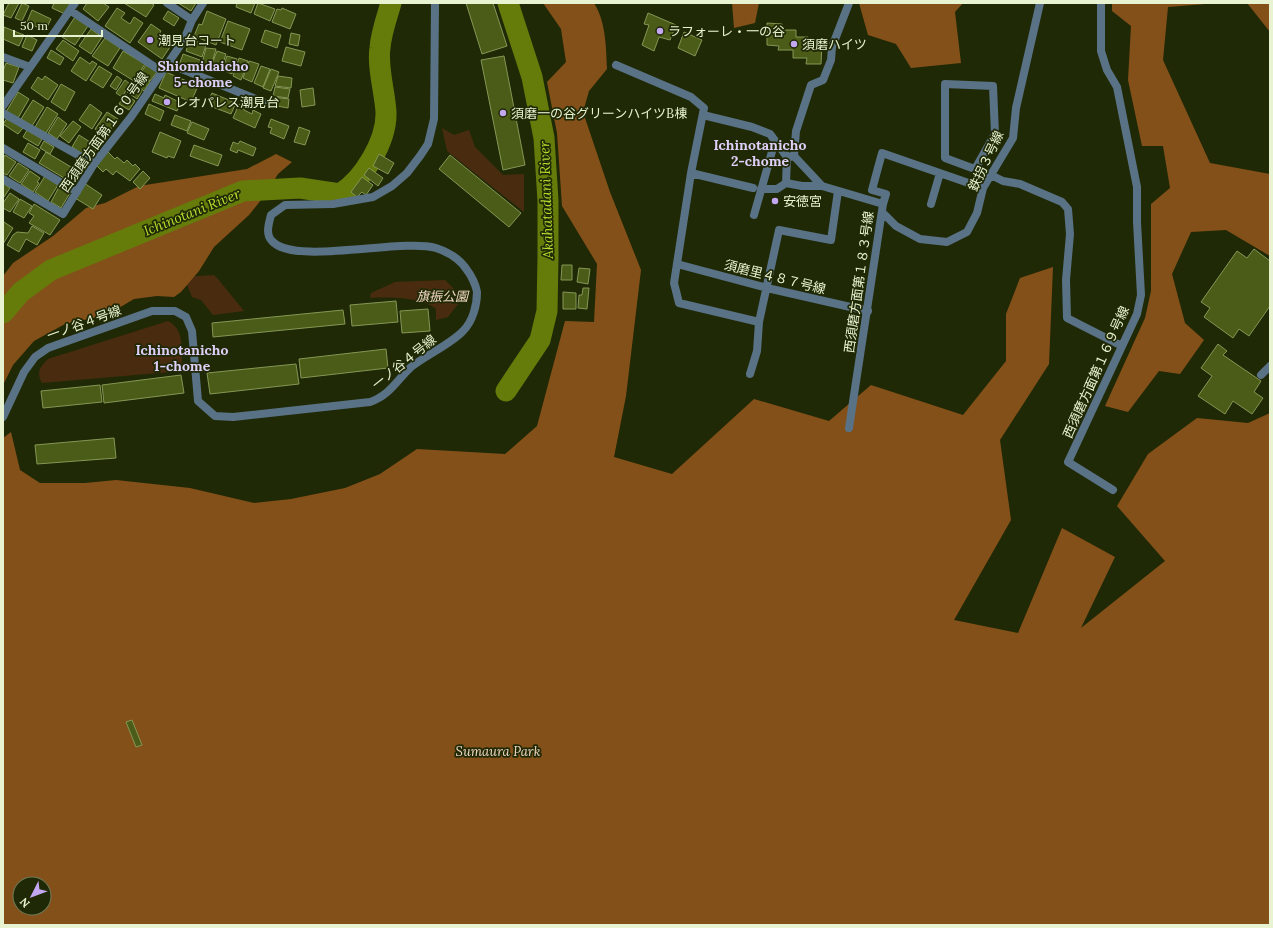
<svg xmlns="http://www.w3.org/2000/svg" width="1273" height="928" viewBox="0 0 1273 928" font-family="Lora,'Noto Sans JP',serif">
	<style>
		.green { fill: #492c10 }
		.forest { fill: #845019; fill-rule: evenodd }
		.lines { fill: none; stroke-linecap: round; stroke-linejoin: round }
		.river { stroke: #657c0b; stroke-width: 21 }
		.building { fill: #4b5c18; stroke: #849755 }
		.minor { stroke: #597285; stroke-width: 8 }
		.tertiary { stroke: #597285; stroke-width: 8 }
		.poi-dot { fill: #c4a7f1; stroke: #202905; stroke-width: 1.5 }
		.labels { text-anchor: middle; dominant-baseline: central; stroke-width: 3.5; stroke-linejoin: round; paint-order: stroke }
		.poi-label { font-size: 13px; fill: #e8f3d1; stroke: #202905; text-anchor: start }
		.street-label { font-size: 13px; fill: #e8f3d1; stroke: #202905 }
		.park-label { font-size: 13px; font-style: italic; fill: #efd6c2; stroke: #202905 }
		.neighbourhood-label { font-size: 14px; font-weight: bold; fill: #dfcff9; stroke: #202905 }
		.water-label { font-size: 14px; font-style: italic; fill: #b7de2f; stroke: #202905 }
	</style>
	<rect width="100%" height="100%" fill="#202905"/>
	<path class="green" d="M442,128L454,135L469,130L475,147L503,175L524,174V212L447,151Z
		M214,275L218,279L244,311L213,315L201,300L192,297L184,277Z
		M445,280L457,292L458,304L448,317L436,320V309C422,297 389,297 370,298L371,293L395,282Z
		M168,321C186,330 181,354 182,371L42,383C36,372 40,367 48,359Z"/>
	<path class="forest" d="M543,3H594C606,22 606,47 607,69L589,91L583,112L610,192L641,270L626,396L614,457L672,474L754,399L829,421L871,385L963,415L1006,361V314L1020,278L1053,267L1049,364L1000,440L1011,520L954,620L1018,633L1062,528L1115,557L1081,628L1165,561L1117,506L1148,454L1197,418L1248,423L1270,413V925H3V438L11,432L20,470L40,483H85L116,480L190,488L254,503L291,499L345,488L380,474L417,449L505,454L537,426L565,321L594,322L597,264L562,206L557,133L547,82L566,62L561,29ZM20,884H44V908H20Z
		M732,3H759L755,23L734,28Z
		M859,3H963L955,12L961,63L911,68L896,44L868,35Z
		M1112,3H1218L1168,7L1163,60L1210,163L1270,174V256L1226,230L1191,232L1172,274L1185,323L1204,340L1180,374L1159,371L1128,412L1105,406L1145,318L1151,291V204L1170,188L1163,146H1142L1128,80L1131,26L1112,11Z
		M1247,3H1270V32Z
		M276,154L292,162L278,174L265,195L249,215L214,247L199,271L181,292L174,297L157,296L134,299L107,315L65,324L34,341L13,365L3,385V276L13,263L53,236L86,208L105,203L139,186L247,169Z"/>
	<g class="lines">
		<path class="river" d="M3,313L21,292L51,270L243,191L300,188L340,194C363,180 387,141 386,112C385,93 377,66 380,48C381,33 387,17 391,3
			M506,391L540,340L547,311L548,257V201L544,138L532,77L508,3"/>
	</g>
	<path class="building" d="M9,3H19L11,18L3,15Z
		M22,3L29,6L22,21L15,18Z
		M54,3H70L65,14L52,8Z
		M87,3H103L109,7L98,21L83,9Z
		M124,3H151L154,5L146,17Z
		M178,3H196L191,11Z
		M237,3H255L251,13L236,7Z
		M258,3L275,9L270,21L254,14Z
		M466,3H493L507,46L482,54Z
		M117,8L125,13L121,18L130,24L134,17L143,23L130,43L105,26Z
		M282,8L296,14L290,29L272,22L277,9L281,10Z
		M32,10L51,19L45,31L27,22Z
		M168,11L179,18L174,26L163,19Z
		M207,11L226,19L216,45L194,36L199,24L202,25Z
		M648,13L676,25L670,40L659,37L654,51L642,45L649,25L644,24Z
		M75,17L88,26L75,45L62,37Z
		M228,21L250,29L242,50L220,42Z
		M767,23L782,24L781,30H796V37H808V42L822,43L821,64H806L807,58H793V50H778L779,46L767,45Z
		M151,24L161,31L157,38L170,47L162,59L138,42Z
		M4,27L24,35L19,46L3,39Z
		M91,29L102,37L91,54L79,46Z
		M265,30L281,35L277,48L261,42Z
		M684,32L702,40L695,56L678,48Z
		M291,33L300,35L298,46L289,44Z
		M27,35L37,40L32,51L22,47Z
		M105,38L120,48L108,66L92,56Z
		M190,39L206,45L202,57L186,51Z
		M63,40L79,51L73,61L56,49Z
		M286,47L305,52L301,66L282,61Z
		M206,48L216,49L211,66L202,63Z
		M51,50L64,58L60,65L47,58Z
		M123,51L145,64L134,81L113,68Z
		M217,51L226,54L221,69L212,64Z
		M183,54L200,60L196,71L179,65Z
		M227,56L237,59L232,74L222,70Z
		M504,56L525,165L503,170L481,60Z
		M80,57L90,64L92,61L97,64L86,81L71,71Z
		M239,58L248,61L241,80L233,76Z
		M249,61L259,64L252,82L243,78Z
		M6,63L19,67L13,83L3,80V71Z
		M146,65L157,72L150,81L140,74Z
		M99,66L112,74L103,88L90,80Z
		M261,66L270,69L263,87L254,83Z
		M271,69L279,72L271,91L263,88Z
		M166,72L198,86L191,102L159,88Z
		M45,76L58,85L48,100L31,88L38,77L42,80Z
		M117,76L122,80L116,90L110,86Z
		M140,76L150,82L144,91L134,84Z
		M278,76L292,78L291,88L275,86Z
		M125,80L130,84L122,97L116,93Z
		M61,84L75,92L65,111L51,102Z
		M133,84L142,91L137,99L127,92Z
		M275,87L290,89L288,98L273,96Z
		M313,88L315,105L302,107L300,90Z
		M18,92L29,99L18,118L6,112Z
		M212,93L236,103L231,114L210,106L212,100L209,99Z
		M125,94L135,101L129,110L119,104Z
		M155,94L164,98L165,95L181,103L177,111L152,101Z
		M273,97L289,99L288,108L271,105Z
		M33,100L44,107L32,126L21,119Z
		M90,104L102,113L92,129L79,120Z
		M149,104L164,111L160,121L145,114Z
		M239,104L245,108L244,110L252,114L253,110L261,114L255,128L233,118Z
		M47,107L58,114L46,133L35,127Z
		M107,112L118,119L105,137L95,129Z
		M175,115L191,121L187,131L171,125Z
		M8,117L23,128L18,134L3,124Z
		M58,117L67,124L57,139L48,133Z
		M271,119L289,126L284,139L270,133L272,128L268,127Z
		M73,121L81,127L69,143L60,136Z
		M192,122L209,129L204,140L187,133Z
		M299,127L310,131L305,145L294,142Z
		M27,130L42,139L38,146L23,137Z
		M160,132L181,141L174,158L168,156L167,158L152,152Z
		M79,135L98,147L90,159L72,147Z
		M44,141L54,147L50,154L40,148Z
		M240,141L256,148L253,156L238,150L237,153L230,150L233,142L238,144Z
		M28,143L40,150L35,159L23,152Z
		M194,145L222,155L218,166L190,156Z
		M107,151L115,159L117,157L124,163L127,160L133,166L135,164L140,169L130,181L116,171L113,175L106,169L103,172L95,164Z
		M46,152L76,170L69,181L39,163Z
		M379,154L394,163L388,174L373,166Z
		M5,155L16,162L7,175L3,173V159Z
		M450,155L521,213L509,227L439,169Z
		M18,163L29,170L20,183L9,176Z
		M369,168L383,178L378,186L364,175Z
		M30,171L40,178L37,182L39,183L33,192L21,184Z
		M143,171L150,178L140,189L133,182Z
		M45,176L58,185L48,201L35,192Z
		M362,177L373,185L366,195L362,192L357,197L351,192Z
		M3,183L10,188L4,197H3Z
		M84,183L102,195L93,209L75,198Z
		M59,187L70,193L61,208L51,202Z
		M10,193L19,199L10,212L3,208V203Z
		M20,199L32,206L24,218L13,212Z
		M34,204L60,220L50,235L29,223L34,216L29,213Z
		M4,222L13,228L3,244V223Z
		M32,226L44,233L37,245L26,239L19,252L7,245L13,235L17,232L28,233Z
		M1254,249L1270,261V306L1249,336L1239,329L1233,338L1204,317L1210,308L1201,302L1237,251L1247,258Z
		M562,265H572V280H561Z
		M579,268L590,269L588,284L577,282Z
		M583,288H589L587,309L578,308L579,295H582Z
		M563,292L576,293V309H563Z
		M396,301L398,322L352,326L350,305Z
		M428,309L430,331L402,333L400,311Z
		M343,310L345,324L213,337L212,323Z
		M1218,344L1227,351L1223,355L1261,381L1254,392L1263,398L1252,414L1233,401L1225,414L1198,396L1212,376L1201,368Z
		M386,349L388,368L301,378L299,359Z
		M296,364L299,384L210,394L207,373Z
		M181,375L184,393L104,403L102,385Z
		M100,385L102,402L43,408L41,391Z
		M114,438L116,458L37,464L35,445Z
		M132,720L142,745L136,747L126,722Z"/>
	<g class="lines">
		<path class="minor" d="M167,3L192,20
			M1101,3V51L1107,70L1117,87L1137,187V222L1141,295L1137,314L1068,462L1113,490
			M71,11L161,71
			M3,57L30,67
			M167,63L263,102
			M616,65L691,97L704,108L691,173L674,283L679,303L759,322
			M3,106L75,3
			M3,113L94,164
			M703,115L752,127L770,134L787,157L794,156L822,186L883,204
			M3,148L77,192
			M794,156L796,131L811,85L823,80L831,60L832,47L849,3
			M975,169L995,134L993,86L945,84V158L991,175L1003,181L1020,184L1062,202L1068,209L1070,234L1066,280L1067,318L1122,346
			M691,173L753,188
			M3,179L63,214L94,164L131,117L184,40L192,20L203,3
			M786,183L787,157
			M761,189H777L786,183L802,186H822
			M931,204L940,173
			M882,212L896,226L920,239L947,242L967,232L977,213L983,188L1013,138L1016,108L1040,3
			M754,215L775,141
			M677,264L767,288L868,311
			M750,374L757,351L759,322L779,230L831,240L838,191
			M1261,375L1270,366
			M849,428L883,204L886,194L872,190L882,153L983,188"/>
		<path class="tertiary" d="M3,417L24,372L35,357L48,348L152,311H175L186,317L192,331L198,401L215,416L233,417L370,402C390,395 397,380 411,367C426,355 451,344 463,331C473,321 477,305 477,292C476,285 471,275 467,270C460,259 448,252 436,248C401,238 294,266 272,241C265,234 269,223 271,215L285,205L333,204L373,197L392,186L407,173L420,156L428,144L434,119L435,3"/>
	</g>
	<g class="poi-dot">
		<circle cx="660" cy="31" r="4"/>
		<circle cx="150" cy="40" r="4"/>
		<circle cx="794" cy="44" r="4"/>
		<circle cx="167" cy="102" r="4"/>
		<circle cx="503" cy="113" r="4"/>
		<circle cx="775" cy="201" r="4"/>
	</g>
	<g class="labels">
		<g class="poi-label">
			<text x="668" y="31">ラフォーレ・一の谷</text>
			<text x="158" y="40">潮見台コート</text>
			<text x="802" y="44">須磨ハイツ</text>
			<text x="175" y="102">レオパレス潮見台</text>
			<text x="511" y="113">須磨一の谷グリーンハイツB棟</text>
			<text x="783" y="201">安徳宮</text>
		</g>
		<g class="street-label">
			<text transform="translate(104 132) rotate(-55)">西須磨方面第１６０号線</text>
			<text transform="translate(986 161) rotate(-65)">鉄拐３号線</text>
			<text transform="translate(775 277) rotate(14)">須磨里４８７号線</text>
			<text transform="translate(859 282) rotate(-82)">西須磨方面第１８３号線</text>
			<text transform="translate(84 323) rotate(-20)">一ノ谷４号線</text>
			<text transform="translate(404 362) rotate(-39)">一ノ谷４号線</text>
			<text transform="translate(1096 372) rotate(-66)">西須磨方面第１６９号線</text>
		</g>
		<g class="park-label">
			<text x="442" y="296">旗振公園</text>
			<text x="498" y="751">Sumaura Park</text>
		</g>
		<g class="neighbourhood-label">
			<text x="203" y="66">Shiomidaicho<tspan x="203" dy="16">5-chome</tspan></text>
			<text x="760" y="145">Ichinotanicho<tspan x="760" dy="16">2-chome</tspan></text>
			<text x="182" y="350">Ichinotanicho<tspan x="182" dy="16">1-chome</tspan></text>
		</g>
		<g class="water-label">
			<text transform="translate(546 200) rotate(-92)">Akahatadani River</text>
			<text transform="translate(192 212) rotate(-22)">Ichinotani River</text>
		</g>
	</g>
	<rect width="1273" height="928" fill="none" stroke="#e8f3d1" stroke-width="8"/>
	<g transform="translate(32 896) rotate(228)"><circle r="19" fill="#202905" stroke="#707a57"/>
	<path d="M0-3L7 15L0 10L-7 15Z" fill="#c4a7f1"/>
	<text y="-6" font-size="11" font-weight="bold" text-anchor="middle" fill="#e8f3d1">N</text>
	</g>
	<path d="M14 30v6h88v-6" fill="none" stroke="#e8f3d1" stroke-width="2"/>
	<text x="20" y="30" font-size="12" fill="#e8f3d1" stroke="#202905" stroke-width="3" paint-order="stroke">50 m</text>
</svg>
